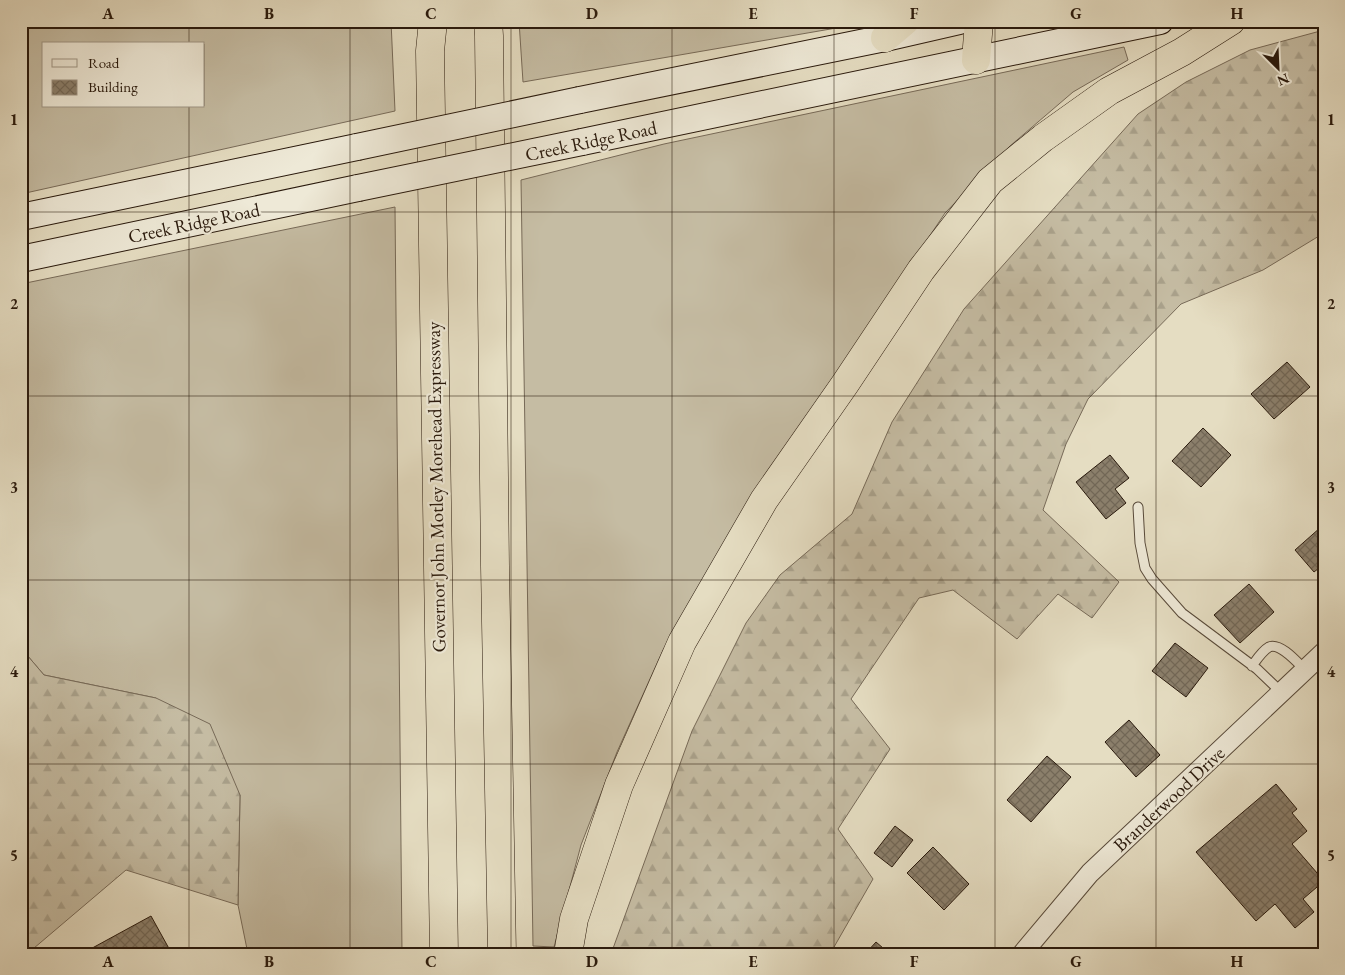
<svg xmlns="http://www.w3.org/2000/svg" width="1345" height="975" viewBox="0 0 1345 975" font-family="'EB Garamond',serif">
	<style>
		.grass { fill: #c5bca3; stroke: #776a58; fill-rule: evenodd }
		.forest { fill: url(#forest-firs); stroke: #776a58 }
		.building { fill: url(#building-cross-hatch); stroke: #29190c }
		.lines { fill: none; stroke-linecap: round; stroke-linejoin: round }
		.service-casing { stroke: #584a3a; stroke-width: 11 }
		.minor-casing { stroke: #584a3a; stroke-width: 21 }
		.secondary-casing { stroke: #29190c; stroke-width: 28 }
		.motorway-casing { stroke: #29190c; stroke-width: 29 }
		.service { stroke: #eee9d7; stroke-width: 9 }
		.minor { stroke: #eee9d7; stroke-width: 19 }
		.secondary { stroke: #eee9d7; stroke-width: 26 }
		.motorway { stroke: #e5ddc2; stroke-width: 28 }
		.secondary-bridge-casing { stroke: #29190c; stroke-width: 28; stroke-linecap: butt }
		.secondary-bridge { stroke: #eee9d7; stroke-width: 26 }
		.grid { fill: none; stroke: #29190c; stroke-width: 1; stroke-opacity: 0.55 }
		.labels { text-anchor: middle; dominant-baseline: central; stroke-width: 4.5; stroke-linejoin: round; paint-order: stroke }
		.street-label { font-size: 19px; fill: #29190c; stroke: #eee9d7 }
		.neatline { fill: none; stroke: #29190c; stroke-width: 2 }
		.grid-label { font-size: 16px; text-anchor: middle; font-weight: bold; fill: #29190c }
	</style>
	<defs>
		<pattern id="forest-firs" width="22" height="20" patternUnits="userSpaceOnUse" patternTransform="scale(1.25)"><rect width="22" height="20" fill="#c5bca3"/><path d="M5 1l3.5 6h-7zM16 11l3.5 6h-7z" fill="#a9a18b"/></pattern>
		<pattern id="building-cross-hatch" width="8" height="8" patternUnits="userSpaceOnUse" patternTransform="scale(1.25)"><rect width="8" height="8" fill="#8b7f6b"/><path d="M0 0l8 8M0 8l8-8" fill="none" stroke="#726756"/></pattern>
	</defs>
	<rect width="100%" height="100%" fill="#e5ddc2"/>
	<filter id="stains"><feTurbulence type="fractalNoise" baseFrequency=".004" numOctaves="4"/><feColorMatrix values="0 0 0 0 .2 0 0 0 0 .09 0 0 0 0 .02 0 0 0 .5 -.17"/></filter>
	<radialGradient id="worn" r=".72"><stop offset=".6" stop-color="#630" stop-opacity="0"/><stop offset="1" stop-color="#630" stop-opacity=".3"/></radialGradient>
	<path class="grass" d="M21,21H391L395,111L21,194ZM44,44H204V106H44Z
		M519,21H861L848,26L523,82Z
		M1124,47L1128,60L1073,92L1010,146L945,213L715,559L663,650L617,752L581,845L554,947L533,946L521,180L664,144Z
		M395,207L402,954H248L238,905L240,795L156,698L44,675L21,648V284Z"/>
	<path class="forest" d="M1324,30V233L1263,270L1181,304L1088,399L1066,444L1043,510L1119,582L1092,618L1058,594L1017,639L953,590L919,598L851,699L890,749L838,829L873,879L830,954H611L692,731L746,623L780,575L852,514L892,422L964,309L1138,114L1186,82L1250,50Z
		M21,648L44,675L156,698L210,724L240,795L238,905L126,870L27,954H21Z"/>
	<path class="building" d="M1287,362L1310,387L1274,419L1251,394Z
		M1203,428L1231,455L1201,487L1172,461Z
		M1110,455L1129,478L1115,489L1126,503L1106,519L1076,482Z
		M1321,527L1324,530V564L1314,572L1295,550Z
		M1249,584L1274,612L1240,643L1214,615Z
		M1175,643L1208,668L1186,697L1152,671Z
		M1129,720L1160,755L1136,777L1105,742Z
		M1047,756L1071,777L1031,822L1007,800Z
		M1276,784L1297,809L1292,813L1307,831L1292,844L1324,881L1303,899L1314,912L1295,928L1275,904L1256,921L1196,852Z
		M895,826L913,840L892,867L874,853Z
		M933,847L969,884L944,910L907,873Z
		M151,916L172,954H85V952Z
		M876,942L890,954H865Z"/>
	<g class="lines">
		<g class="service-casing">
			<path id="service" d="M1138,507L1140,543L1145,568L1152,579L1182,613L1257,669L1281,692
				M1252,666C1257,659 1262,651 1269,647C1280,642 1297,662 1305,670"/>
		</g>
		<g class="minor-casing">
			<path id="minor" d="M1022,954L1090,873L1324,652"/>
		</g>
		<g class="secondary-casing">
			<path id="secondary" d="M580,100L885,38L959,21
				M582,142L1160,21
				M21,217L357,147
				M21,259L358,188"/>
		</g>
		<g class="motorway-casing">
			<path id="motorway" d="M433,21L430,51L444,954
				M488,21L489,36L495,566L502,954
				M885,38L905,21
				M976,60L979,21
				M568,954L574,919L619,785L682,642L764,500L845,384L921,270L990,181L1043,138L1109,91L1182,52L1231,21"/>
		</g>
		<use href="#service" class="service"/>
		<use href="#minor" class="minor"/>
		<use href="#secondary" class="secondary"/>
		<use href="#motorway" class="motorway"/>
		<g class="secondary-bridge-casing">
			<path id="secondary-bridge" d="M357,147L580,100
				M358,188L582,142"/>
		</g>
		<use href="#secondary-bridge" class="secondary-bridge"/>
	</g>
	<path class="grid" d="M189,21V44M350,21V954M511,21V954M672,21V954M834,21V954M995,21V954M1156,21V954M189,106V954M21,212H1324M21,396H1324M21,580H1324M21,764H1324"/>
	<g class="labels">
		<g class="street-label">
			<text transform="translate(591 141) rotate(-12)">Creek Ridge Road</text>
			<text transform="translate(194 223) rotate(-12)">Creek Ridge Road</text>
			<text transform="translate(436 487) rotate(-91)">Governor John Motley Morehead Expressway</text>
			<text transform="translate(1169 799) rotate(-43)">Branderwood Drive</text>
		</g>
	</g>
	<rect width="1345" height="975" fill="none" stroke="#e5ddc2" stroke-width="55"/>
	<rect x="42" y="42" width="162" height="65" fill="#eee9d7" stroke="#9f9686"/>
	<rect x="52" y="59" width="25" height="8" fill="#eee9d7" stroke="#9f9686"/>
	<text x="88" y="68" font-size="15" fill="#29190c">Road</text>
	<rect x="52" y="80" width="25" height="15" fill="url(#building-cross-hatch)" stroke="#9f9686"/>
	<text x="88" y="92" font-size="15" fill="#29190c">Building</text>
	<g transform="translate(1278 68) rotate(156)" stroke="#eee9d7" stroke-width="4" paint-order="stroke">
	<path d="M0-4L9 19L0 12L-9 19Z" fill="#29190c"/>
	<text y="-8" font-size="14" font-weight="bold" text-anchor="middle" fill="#29190c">N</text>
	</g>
	<rect x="28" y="28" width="1290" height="920" class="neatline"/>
	<g class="grid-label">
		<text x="108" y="19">A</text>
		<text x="269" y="19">B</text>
		<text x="431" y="19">C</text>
		<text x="592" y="19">D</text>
		<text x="753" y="19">E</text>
		<text x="914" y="19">F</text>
		<text x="1076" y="19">G</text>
		<text x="1237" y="19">H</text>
		<text x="14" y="125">1</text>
		<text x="1331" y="125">1</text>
		<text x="14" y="309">2</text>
		<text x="1331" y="309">2</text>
		<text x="14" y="493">3</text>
		<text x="1331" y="493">3</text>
		<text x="14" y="677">4</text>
		<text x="1331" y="677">4</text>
		<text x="14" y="861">5</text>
		<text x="1331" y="861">5</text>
		<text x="108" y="967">A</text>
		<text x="269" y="967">B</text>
		<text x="431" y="967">C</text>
		<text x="592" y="967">D</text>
		<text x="753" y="967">E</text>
		<text x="914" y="967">F</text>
		<text x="1076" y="967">G</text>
		<text x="1237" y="967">H</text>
	</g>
	<rect width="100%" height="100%" filter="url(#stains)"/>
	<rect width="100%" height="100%" fill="url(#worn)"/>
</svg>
